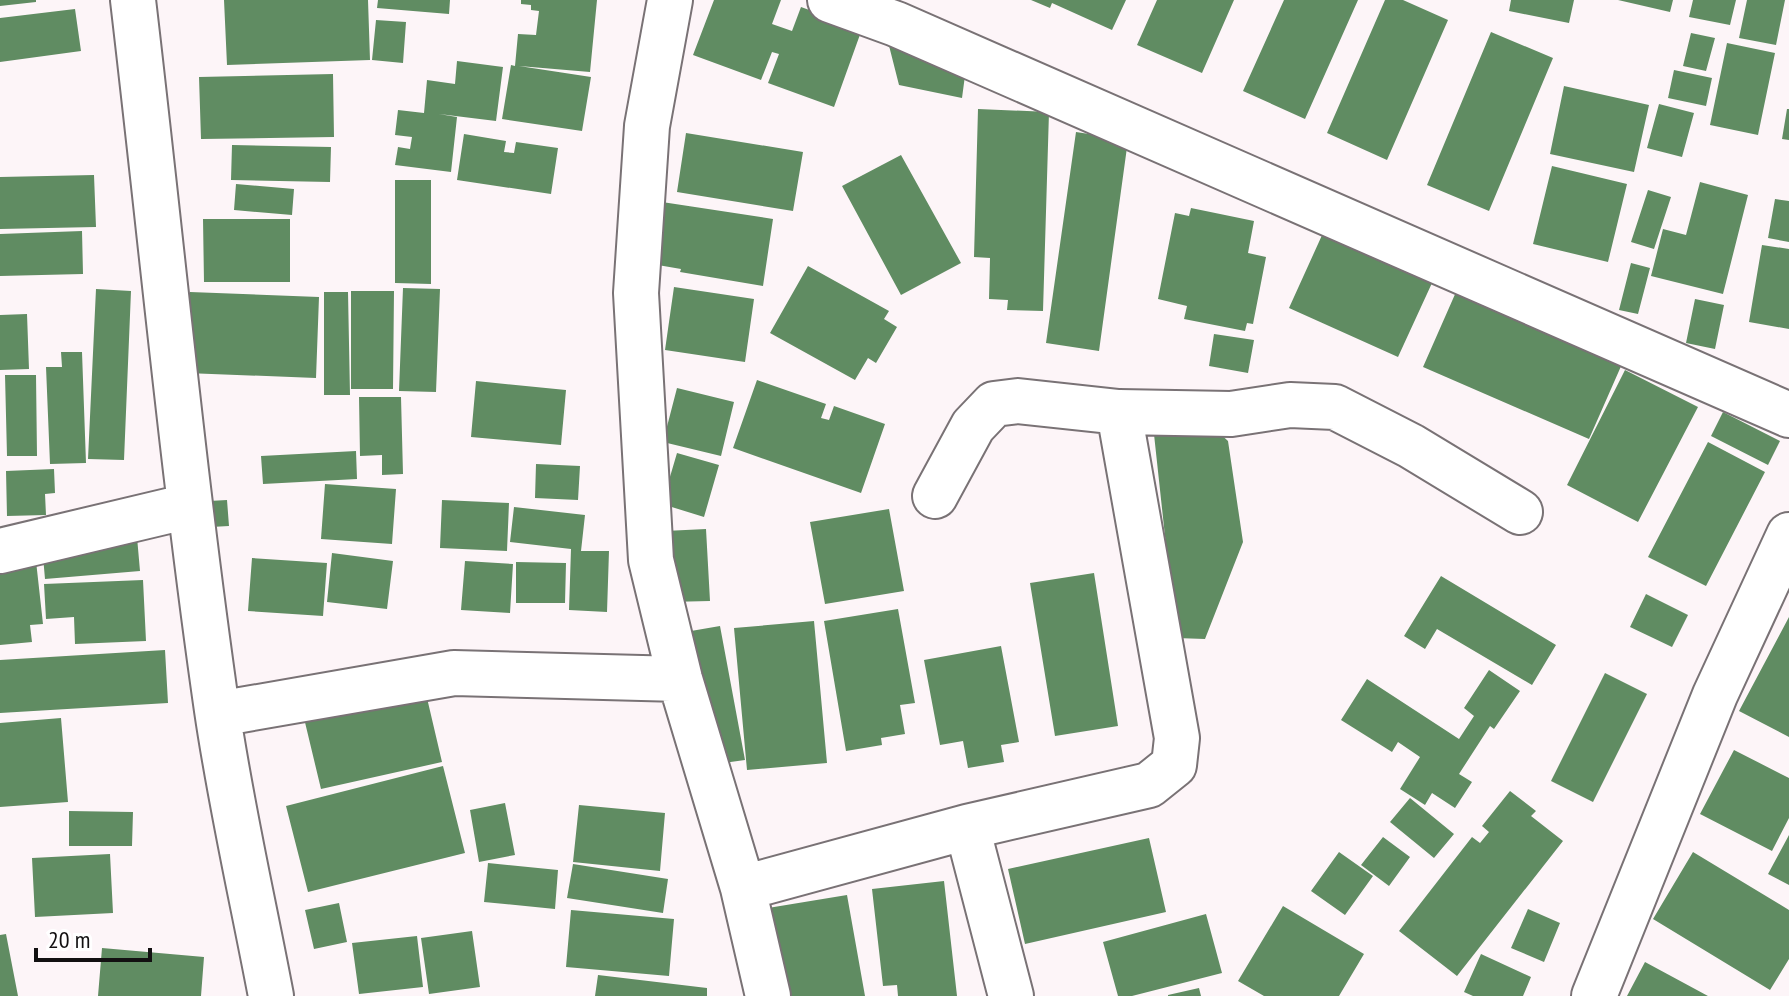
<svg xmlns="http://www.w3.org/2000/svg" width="1789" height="996" viewBox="0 0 1789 996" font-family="'PT Sans Narrow',sans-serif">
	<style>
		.building { fill: #608c62 }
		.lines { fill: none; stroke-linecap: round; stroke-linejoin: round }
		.minor-casing { stroke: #797275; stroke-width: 48 }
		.minor { stroke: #fff; stroke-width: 44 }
	</style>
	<rect width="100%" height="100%" fill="#fdf5f8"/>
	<path class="building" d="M0,0H36V2L0,6Z
		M224,0H368L370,60L227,65Z
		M378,0H450L449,14L377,8Z
		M521,0H597L590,72L519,66L591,77L582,131L502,119L511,65L515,66L518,34L536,35L539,11L531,10V5L521,4Z
		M714,0H781L772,24L792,31L801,7L862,29L834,107L768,83L779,54L772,52L761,80L693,55Z
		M1031,0H1126L1112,30L1052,3L1050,8Z
		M1157,0H1234L1202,73L1137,45Z
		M1284,0H1358L1305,119L1243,91Z
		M1385,0H1403L1448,20L1387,160L1327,133Z
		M1511,0H1574L1569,23L1509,11Z
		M1618,0H1673L1670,12Z
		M1693,0H1736L1730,25L1689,17Z
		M1747,0H1785L1776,45L1739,38Z
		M75,9L81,51L0,62V18Z
		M376,20L406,22L403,63L372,60Z
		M884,26L966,68L962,98L899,85Z
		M1491,32L1553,58L1489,211L1427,185Z
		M1691,33L1715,38L1706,71L1683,66Z
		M1727,43L1775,53L1758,135L1710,125Z
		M457,61L503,67L496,121L439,114L457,117L451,172L395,165L398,147L410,149L412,137L395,135L398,110L424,113L427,80L455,84Z
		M1674,70L1712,78L1706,106L1668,98Z
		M333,74L334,137L201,139L199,77Z
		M1564,86L1649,105L1634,172L1550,154Z
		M1659,104L1694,113L1682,157L1647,148Z
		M978,109L1049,112L1043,311L1007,310L1008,300L989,299L990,258L974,257Z
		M1787,109H1789V140L1782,139Z
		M1076,132L1128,140L1099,351L1046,343Z
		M686,133L803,152L793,211L677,192Z
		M464,134L506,141L504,152L514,153L516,142L558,148L551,194L457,180Z
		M232,145L331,147L330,182L231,180Z
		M901,155L961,263L901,295L842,186Z
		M1552,166L1627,184L1608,262L1533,244Z
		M94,175L96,227L0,229V177Z
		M395,180H431V284L395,283Z
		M1700,182L1748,195L1723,294L1651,276L1663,229L1686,235Z
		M236,184L294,189L292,215L234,210Z
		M1648,190L1671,197L1654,249L1631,242Z
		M1775,199L1789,201V242L1768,238Z
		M662,202L773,219L763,286L680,272L681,269L652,264Z
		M1191,208L1254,221L1248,253L1266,257L1253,324L1247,323L1245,331L1184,319L1187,306L1158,299L1175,213L1189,216Z
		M203,219H290V282H204Z
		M82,231L83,274L0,276V234Z
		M1323,233L1432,283L1398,357L1289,308Z
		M1762,245L1789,249V329L1749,322Z
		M1631,263L1650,268L1638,314L1619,310Z
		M808,266L889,311L884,319L897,327L876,363L868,358L855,380L770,333Z
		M674,287L754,299L745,362L665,350Z
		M403,288L440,289L436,392L399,391Z
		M96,289L131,291L124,460L88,459Z
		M351,291H394L393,389H351Z
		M190,292L319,297L316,378L186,373Z
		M324,292H348L350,395H324Z
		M1456,292L1622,364L1589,439L1423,367Z
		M1695,299L1724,305L1715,349L1686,343Z
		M27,314L29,369L0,370V315Z
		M1214,334L1254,340L1248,373L1209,366Z
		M61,352H82L86,463L50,464L46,367H62Z
		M1625,370L1698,407L1638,522L1567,485Z
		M5,375H36L37,456H7Z
		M757,380L826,404L821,418L829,420L834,406L885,424L861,493L733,448Z
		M476,381L566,390L561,445L471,437Z
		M677,388L734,402L721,456L663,442Z
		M359,397H401L403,474L382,475V455L360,456Z
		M1723,412L1780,441L1768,465L1711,436Z
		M1204,419L1228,441L1243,542L1205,639L1176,638L1153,425Z
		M1708,442L1765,472L1706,586L1648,557Z
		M356,451L357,479L263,484L261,456Z
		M677,453L719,465L704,517L662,504Z
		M536,464L580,466L578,500L535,498Z
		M54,469L55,493L45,494L46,515L7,516L6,471Z
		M325,484L396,489L392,544L321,539Z
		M227,500L229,526L193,528L191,502Z
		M442,500L509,503L507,551L440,548Z
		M514,507L585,515L581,551H609L607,612L569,610L571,549L510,542Z
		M889,509L904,591L825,604L810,522Z
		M706,529L710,601L668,602L665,531Z
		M137,537L140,571L45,579L42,545Z
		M332,553L393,561L387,609L327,602Z
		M252,558L327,563L323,616L248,611Z
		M36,561L43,624L30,625L32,642L0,645V565Z
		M465,561L513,564L510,613L461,610Z
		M516,562L566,563L565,603H516Z
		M1094,573L1118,726L1055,736L1030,583Z
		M1441,576L1556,645L1532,685L1437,629L1425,649L1404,636Z
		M143,580L146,641L75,644L74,617L46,619L44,584Z
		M1646,594L1688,615L1672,647L1630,627Z
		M898,609L915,703L900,705L905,734L881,738L882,745L846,751L824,621Z
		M1789,617V737L1739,711Z
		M814,621L827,763L747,770L734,628Z
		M720,626L745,760L716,764L691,631Z
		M1001,646L1019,742L1001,745L1004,762L968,768L963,741L940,745L924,660Z
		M165,650L168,703L0,713V660Z
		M1489,670L1520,691L1494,729L1490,726L1459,774L1472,782L1455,808L1432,793L1425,805L1400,789L1420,757L1398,742L1392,752L1341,720L1367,679L1459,739L1474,716L1464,708Z
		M1605,673L1647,694L1593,802L1551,781Z
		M427,698L442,762L321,789L303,714Z
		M61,718L68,802L0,807V723Z
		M1734,750L1789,778V818L1772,851L1700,814Z
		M443,766L465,853L308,892L286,806Z
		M1510,791L1536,811L1531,816L1563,841L1457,976L1399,931L1472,837L1480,843L1489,832L1482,826Z
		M1410,798L1454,834L1434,858L1390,822Z
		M505,803L515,855L479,862L470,810Z
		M579,805L665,813L660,871L573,862Z
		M69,811L133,812L132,846H69Z
		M1789,835V885L1768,874Z
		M1383,837L1410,857L1389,886L1361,865Z
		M1149,838L1166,912L1025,944L1008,869Z
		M1339,852L1373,876L1345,915L1311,891Z
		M1693,852L1789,910V959L1770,990L1653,919Z
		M110,854L113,913L35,917L32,858Z
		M488,863L558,870L555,909L484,902Z
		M573,864L668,879L663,913L567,898Z
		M944,881L957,996H898L897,985L883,986L872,889Z
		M847,895L865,996H783L768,908Z
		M339,903L347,942L314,949L305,910Z
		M1283,906L1364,954L1339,996H1264L1238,981Z
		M1528,909L1560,923L1544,962L1511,948Z
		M571,910L674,919L669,976L566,967Z
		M1206,914L1222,973L1132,996H1118L1103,942Z
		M472,931L480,987L429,994L421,938Z
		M6,934L18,996H0V935Z
		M417,936L423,987L359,994L352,943Z
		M102,948L204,957L201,996H98Z
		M1481,954L1531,977L1523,996H1473L1464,992Z
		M1645,962L1708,996H1627Z
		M598,975L707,988V996H595Z
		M1199,988L1201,996H1168V995Z"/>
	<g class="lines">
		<g class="minor-casing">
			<path id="minor" d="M133,0C161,237 183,474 217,710C231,806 253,901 271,996
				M670,0L647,126L636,293L651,560L680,679L743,888L768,996
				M830,0L896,24L1789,415
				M935,496L973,426L994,404L1018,401L1119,412L1231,414L1290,405L1335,407L1411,446L1520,512
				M0,551L189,506
				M218,714L454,673L680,679
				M967,827L1011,996
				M743,888L967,827L1149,785L1174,765L1177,738L1119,412
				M1594,996L1715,695L1789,535"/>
		</g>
		<use href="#minor" class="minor"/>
	</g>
	<path d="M36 948v12h114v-12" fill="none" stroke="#121011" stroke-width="4"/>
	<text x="48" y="948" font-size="24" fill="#121011" stroke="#ffffff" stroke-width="6" paint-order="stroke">20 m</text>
</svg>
